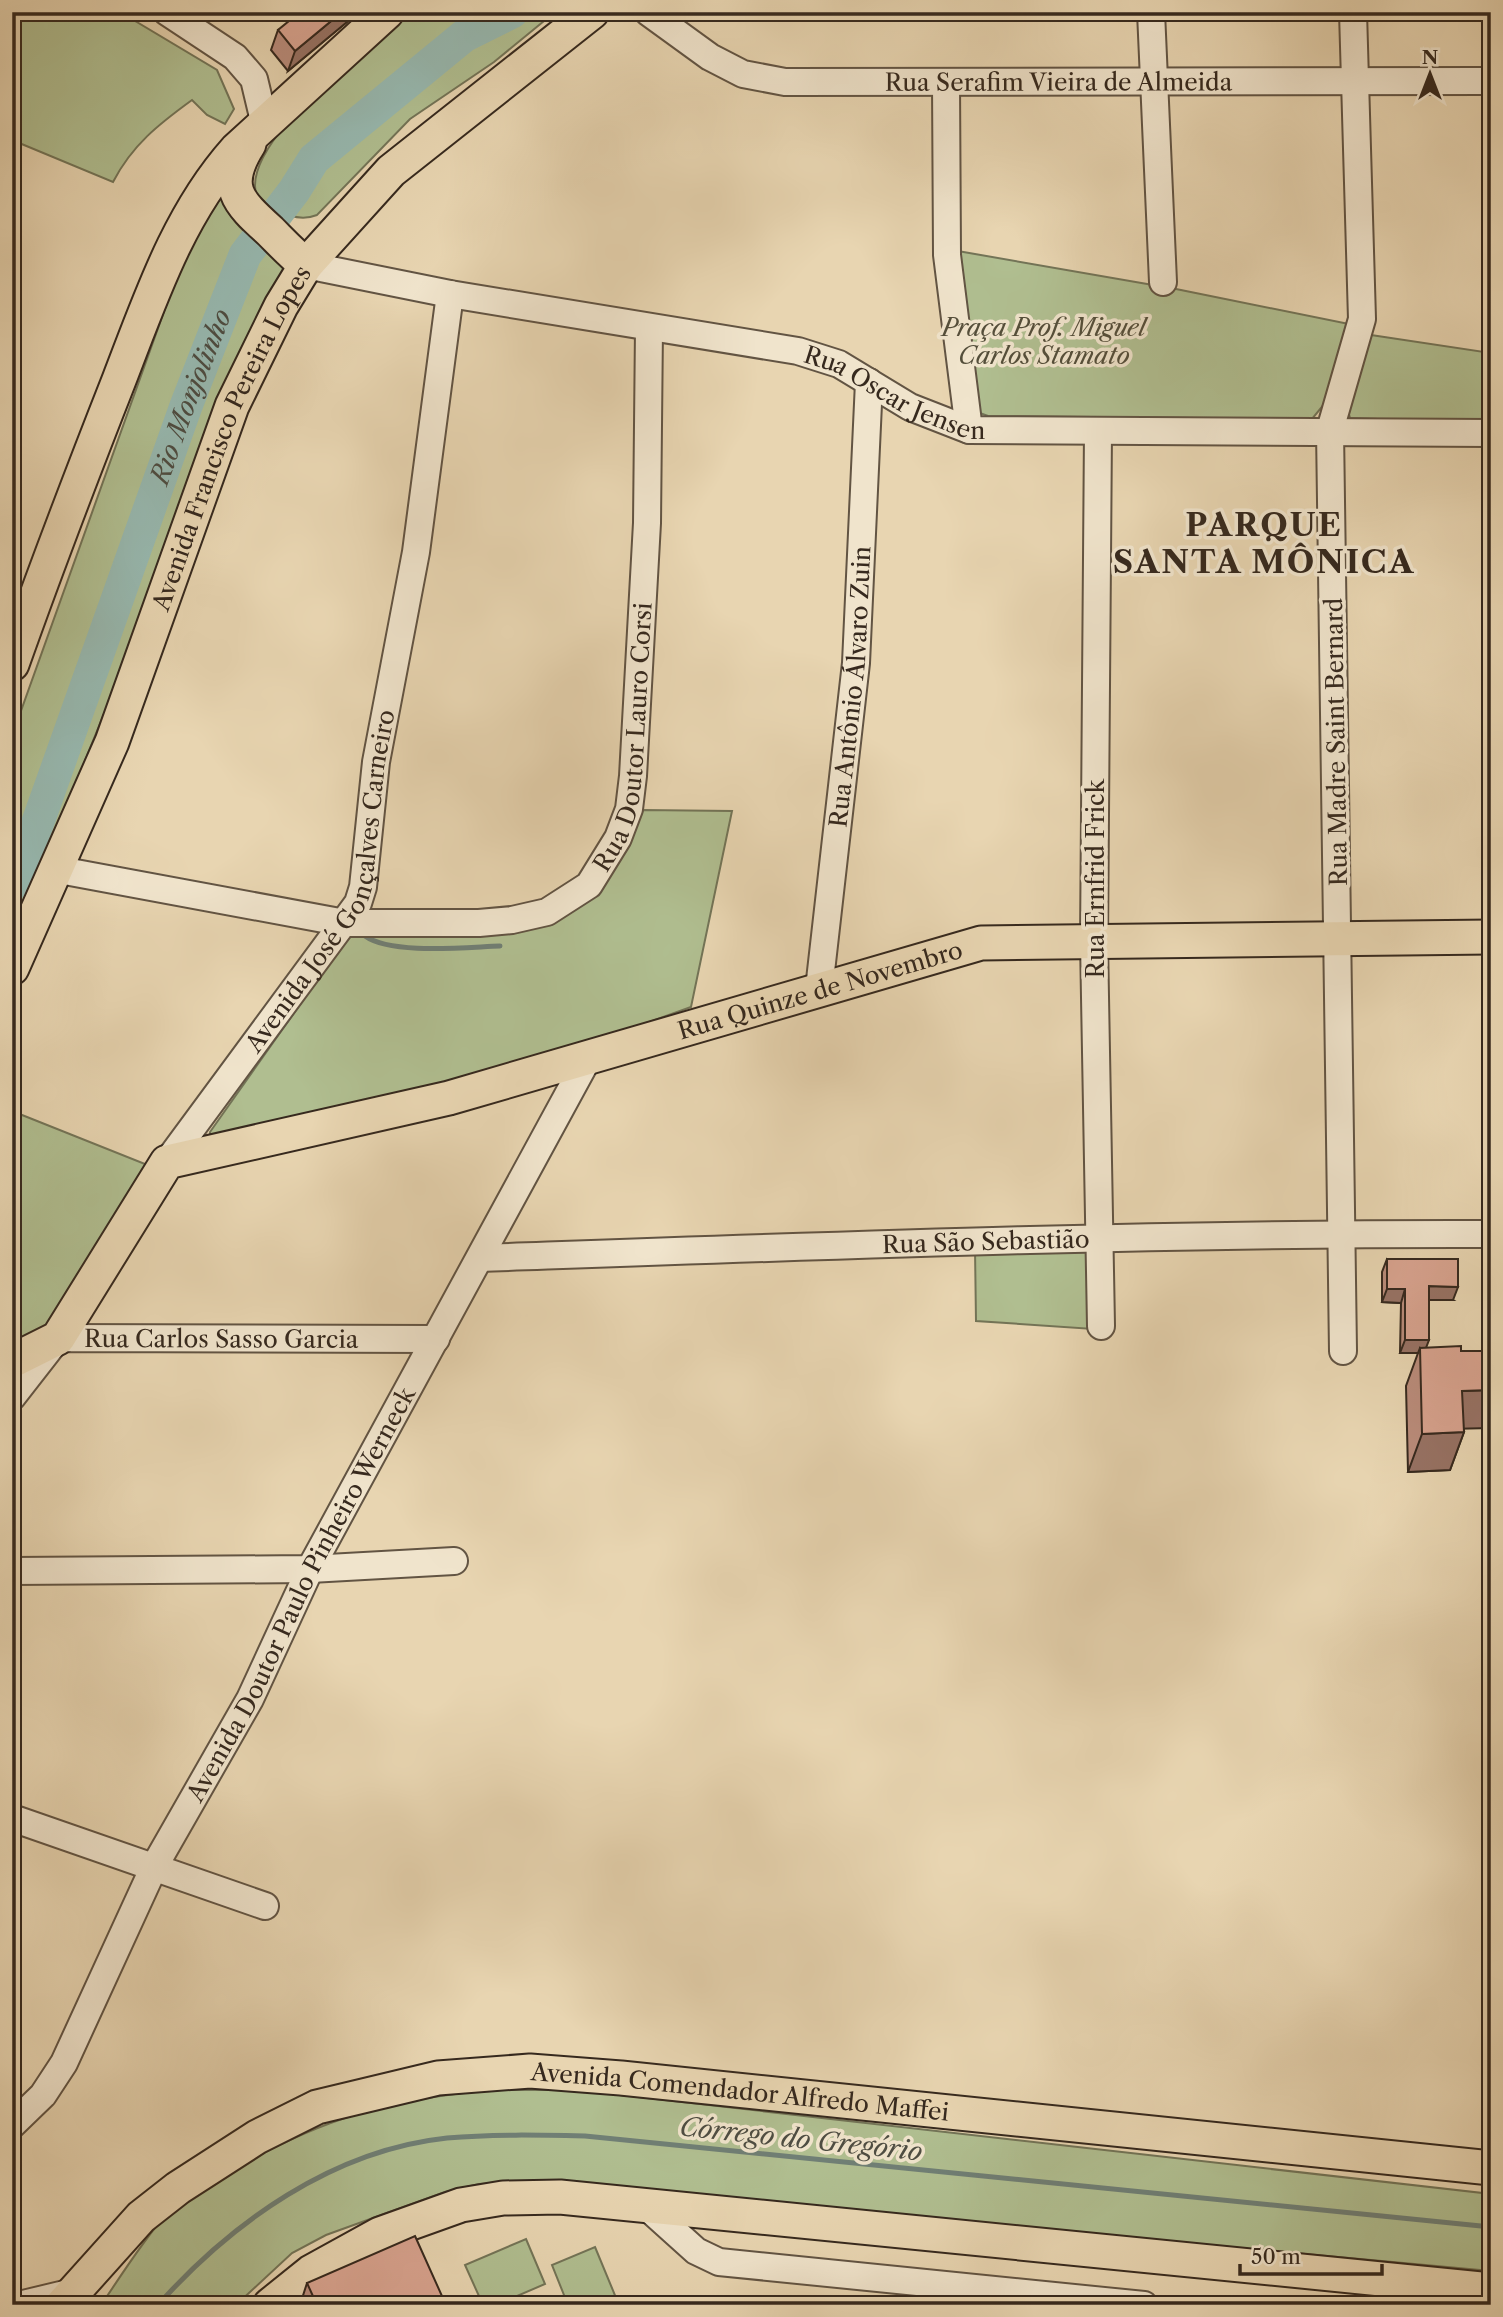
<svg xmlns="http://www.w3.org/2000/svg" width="1503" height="2317" viewBox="0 0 1503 2317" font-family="'Libre Caslon Text',serif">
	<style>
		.green { fill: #b0be90; stroke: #737457; stroke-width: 2 }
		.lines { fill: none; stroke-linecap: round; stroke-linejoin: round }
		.stream { stroke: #707f75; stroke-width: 5 }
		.river { stroke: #97b8af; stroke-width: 33 }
		.minor-casing { stroke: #625443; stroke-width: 30 }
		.major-casing { stroke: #36291e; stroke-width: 37 }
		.minor { stroke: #f0e4cc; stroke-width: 26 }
		.major { stroke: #e8d5b1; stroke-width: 33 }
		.wall { fill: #ba8c7b; stroke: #36291e; stroke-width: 2 }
		.shaded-wall { fill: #977264; stroke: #36291e; stroke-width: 2 }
		.building { fill: #d8a38f; stroke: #36291e; stroke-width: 2 }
		.labels { text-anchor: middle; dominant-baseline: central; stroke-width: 7; stroke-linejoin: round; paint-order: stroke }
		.street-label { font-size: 24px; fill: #36291e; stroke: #f0e4cc }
		.park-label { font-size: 24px; font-style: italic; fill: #544e3a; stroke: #f0e4cc }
		.water-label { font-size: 26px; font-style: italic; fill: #4e4d42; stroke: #f0e4cc }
		.district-label { font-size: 32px; font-weight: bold; letter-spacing: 2px; fill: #36291e; stroke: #f0e4cc }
	</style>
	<rect width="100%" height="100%" fill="#e8d5b1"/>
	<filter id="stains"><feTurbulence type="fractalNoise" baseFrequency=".00286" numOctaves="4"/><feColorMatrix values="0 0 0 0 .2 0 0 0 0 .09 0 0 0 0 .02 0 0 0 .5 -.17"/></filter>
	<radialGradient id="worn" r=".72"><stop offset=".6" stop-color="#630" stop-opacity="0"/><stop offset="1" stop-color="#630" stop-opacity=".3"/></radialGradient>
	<path class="green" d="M12,12H120L217,70L234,109L225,124L207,115L192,100C159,124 132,145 113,182L12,140Z
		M403,12H555L494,62L410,119L317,215C294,224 277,209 257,197C237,144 369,48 403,12Z
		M220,188C224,224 260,244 287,264L12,940V736L176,278Z
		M952,250L1176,289L1349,324L1330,397L1312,419L988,416L977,412Z
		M1371,335L1491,353V423L1350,418L1348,411Z
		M643,810L732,811L691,1007L571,1050L234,1137H210V1132L349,935L404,933L596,890L619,862Z
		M12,1111L150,1166L52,1327L12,1348Z
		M975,1249L1090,1252L1093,1329L976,1321Z
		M493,2090H576L1491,2194V2271L515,2182L479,2184L445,2192L326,2235L292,2253L236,2305H101C121,2276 140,2245 163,2218C180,2198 207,2185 229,2172C320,2119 388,2099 493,2090Z
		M526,2239L545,2284L496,2305H483L465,2265Z
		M595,2247L619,2305H568L552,2265Z"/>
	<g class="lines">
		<path class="stream" d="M365,936C391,955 467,947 500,946
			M158,2305C232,2222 333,2150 447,2138C493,2134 539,2135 585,2136L1491,2227"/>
		<path class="river" id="s1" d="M12,885L28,850L186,406L245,255L294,191L314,159L464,36L512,12"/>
		<g class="minor-casing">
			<g id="minor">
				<path d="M167,12L235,57L254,79L264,121"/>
				<path id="s2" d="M648,12L710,57L743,74L785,82L1491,81"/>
				<path d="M1151,12L1163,282"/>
				<path d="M946,83L947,255L969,430"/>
				<path id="s3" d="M306,265L450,294L798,351L839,364L910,407L969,430L1491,433"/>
				<path d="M1098,431L1094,942L1101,1326"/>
				<path id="s4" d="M54,869L345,923H479L512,920L547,912L589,885L618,838L629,809L633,776L647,523L649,328"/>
				<path id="s5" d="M819,989L856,663L869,382"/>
				<path id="s6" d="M167,1162L358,903L363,887L376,762L416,552L450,294"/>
				<path id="s7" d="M480,1258C817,1246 1154,1233 1491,1234"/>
				<path d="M1343,1351L1330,430L1362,319L1353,12"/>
				<path id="s8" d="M12,1397L58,1338L436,1339"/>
				<path d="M12,1571L310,1569L454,1561"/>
				<path d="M12,1818L265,1906"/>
				<path id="s9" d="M12,2125L43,2095L64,2063L154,1867L250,1699L310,1569L588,1058"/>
				<path d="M646,2206L696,2251L719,2262L1144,2305"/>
				<path d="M19,2305L73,2292"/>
			</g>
		</g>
		<g class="major-casing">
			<g id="major">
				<path d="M249,144C222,187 237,201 270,231C282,243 293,255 306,265"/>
				<path d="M12,664C46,568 82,474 119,380C150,300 178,215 236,150L387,12"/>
				<path id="s10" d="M12,968L112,742L232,406L281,306L306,265L391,171L592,12"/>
				<path id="s11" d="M12,1361L58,1338L167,1162L449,1098L981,943L1491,937"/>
				<path id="s12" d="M62,2305L141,2217L178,2188L257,2137L317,2107L438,2078L530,2071L621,2078L1491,2168"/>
				<path d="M270,2305L311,2272L380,2234L461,2205L503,2198L560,2197L1491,2290"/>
			</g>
		</g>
		<use href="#minor" class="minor"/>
		<use href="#major" class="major"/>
	</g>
	<path class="wall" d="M715,12H730L720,19Z
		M353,17L288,71L271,50L278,30Z
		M1387,1259L1453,1300H1429L1426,1347L1464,1429V1432L1450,1470L1408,1472L1406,1386L1418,1353H1400L1401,1303L1382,1302V1272Z
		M307,2283L446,2305H300Z"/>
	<path class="shaded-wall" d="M342,12H355L353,17L288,71L295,51Z
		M722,12H730L720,19Z
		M1429,1286L1458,1287L1453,1300H1425Z
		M1387,1289H1405L1401,1303L1382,1302Z
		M1405,1340H1429L1424,1353L1420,1348L1418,1353H1400Z
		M1491,1390V1428L1449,1429L1462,1391Z
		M1464,1432L1450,1470L1408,1472L1422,1434Z"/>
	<path class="building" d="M300,12H342L295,51L278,30Z
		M1387,1259H1458V1287L1429,1286V1340H1405V1289H1387Z
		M1461,1346V1351H1491V1390L1462,1391L1464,1432L1422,1434L1420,1348Z
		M415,2236L446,2305H317L307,2283Z"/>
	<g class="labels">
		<g class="street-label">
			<text stroke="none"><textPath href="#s2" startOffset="430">Rua Serafim Vieira de Almeida</textPath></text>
			<text stroke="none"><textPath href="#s3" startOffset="606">Rua Oscar Jensen</textPath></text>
			<text stroke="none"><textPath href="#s10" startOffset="574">Avenida Francisco Pereira Lopes</textPath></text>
			<text stroke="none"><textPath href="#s5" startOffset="304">Rua Antônio Álvaro Zuin</textPath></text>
			<text stroke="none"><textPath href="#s4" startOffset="705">Rua Doutor Lauro Corsi</textPath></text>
			<text transform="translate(1336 742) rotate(-91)">Rua Madre Saint Bernard</text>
			<text stroke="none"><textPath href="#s6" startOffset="329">Avenida José Gonçalves Carneiro</textPath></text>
			<text transform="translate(1095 879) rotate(-90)">Rua Ernfrid Frick</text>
			<text stroke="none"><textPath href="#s11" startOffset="934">Rua Quinze de Novembro</textPath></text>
			<text stroke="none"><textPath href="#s7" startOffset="506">Rua São Sebastião</textPath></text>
			<text stroke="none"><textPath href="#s8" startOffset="238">Rua Carlos Sasso Garcia</textPath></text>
			<text stroke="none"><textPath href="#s9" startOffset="607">Avenida Doutor Paulo Pinheiro Werneck</textPath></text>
			<text stroke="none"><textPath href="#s12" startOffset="754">Avenida Comendador Alfredo Maffei</textPath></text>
		</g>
		<g class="park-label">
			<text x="1044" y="327">Praça Prof. Miguel<tspan x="1044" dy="28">Carlos Stamato</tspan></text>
		</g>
		<g class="water-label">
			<text stroke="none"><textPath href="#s1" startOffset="520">Rio Monjolinho</textPath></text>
			<text transform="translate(801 2139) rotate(6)">Córrego do Gregório</text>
		</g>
		<g class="district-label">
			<text x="1264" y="524">PARQUE<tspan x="1264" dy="37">SANTA MÔNICA</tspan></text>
		</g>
	</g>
	<rect width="1503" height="2317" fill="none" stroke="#e8d5b1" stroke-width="42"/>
	<rect x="14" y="14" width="1475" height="2289" fill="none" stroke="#36291e" stroke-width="3.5"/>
	<rect x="21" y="21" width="1461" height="2275" fill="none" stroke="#36291e" stroke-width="2"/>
	<g transform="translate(1430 74)" stroke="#f0e4cc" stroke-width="5" paint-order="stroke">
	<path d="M0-5L12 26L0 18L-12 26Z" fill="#36291e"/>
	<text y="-10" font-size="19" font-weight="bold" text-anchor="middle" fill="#36291e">N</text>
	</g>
	<path d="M1240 2264v10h142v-10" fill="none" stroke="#36291e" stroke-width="3.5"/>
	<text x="1251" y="2264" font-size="21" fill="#36291e" stroke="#f0e4cc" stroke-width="5" paint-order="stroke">50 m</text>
	<rect width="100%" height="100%" filter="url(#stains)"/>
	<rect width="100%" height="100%" fill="url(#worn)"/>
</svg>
